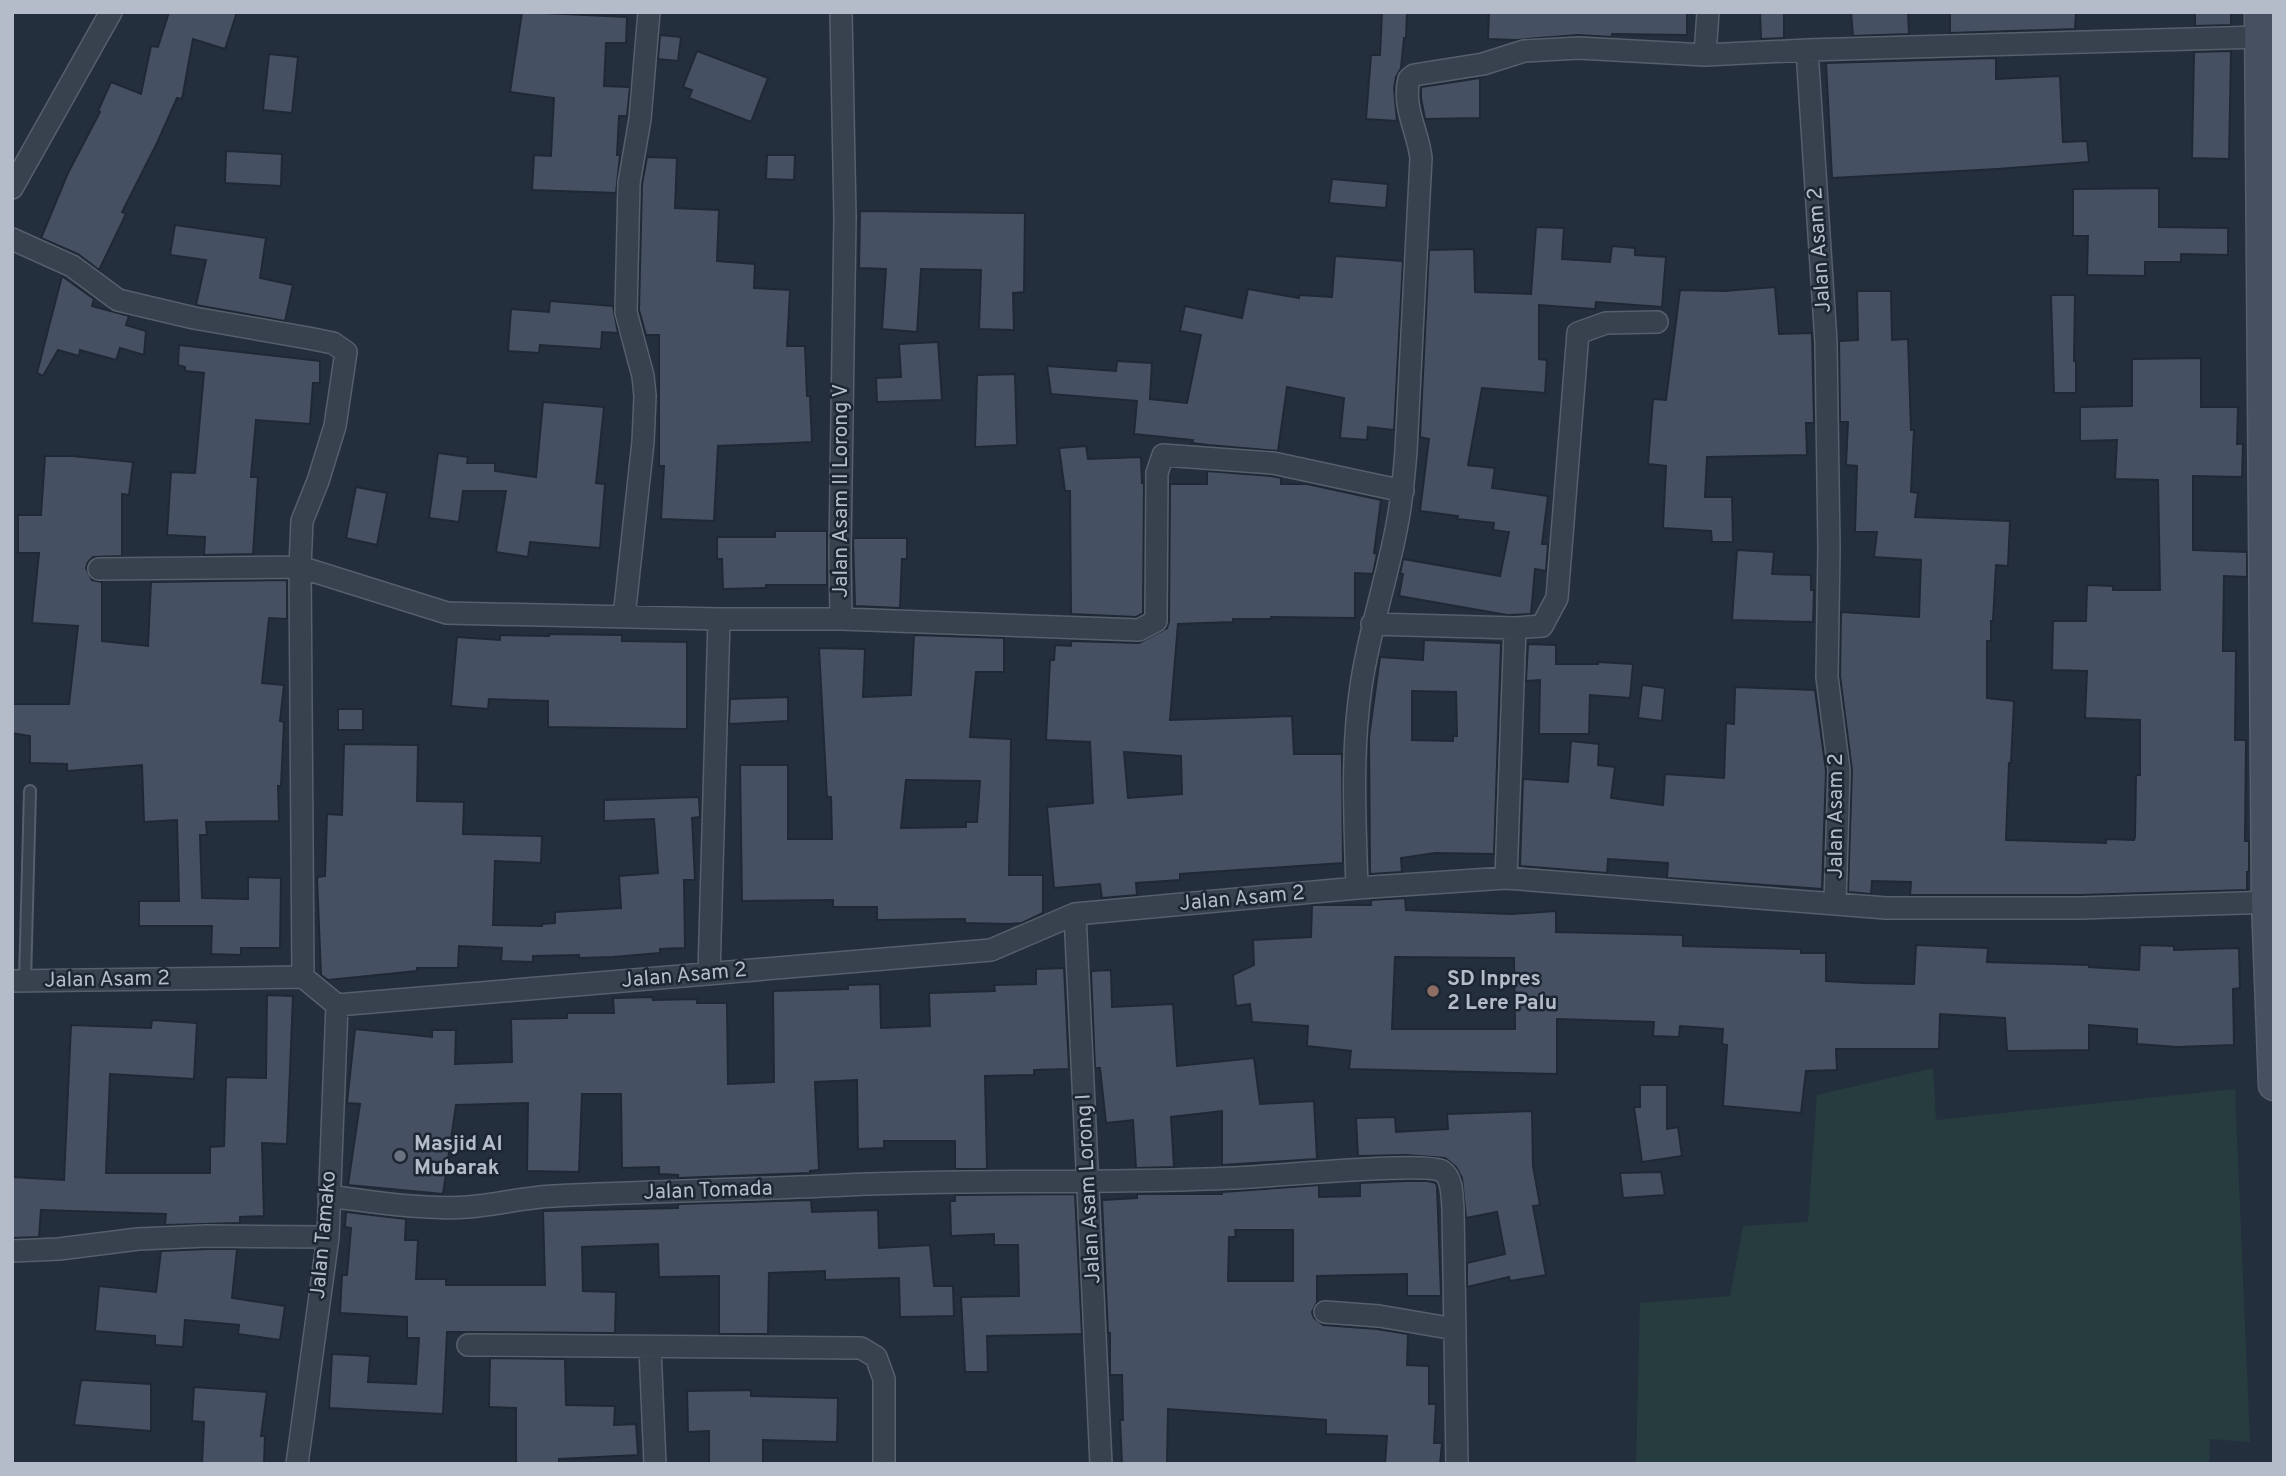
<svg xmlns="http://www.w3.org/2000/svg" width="2286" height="1476" viewBox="0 0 2286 1476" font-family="Overpass,sans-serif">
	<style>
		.green { fill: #263c3f }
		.building { fill: #455162; stroke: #1f2835; stroke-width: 2; fill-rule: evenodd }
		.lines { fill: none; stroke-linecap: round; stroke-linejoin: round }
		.lane-casing { stroke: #565f6c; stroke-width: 14 }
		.street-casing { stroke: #565f6c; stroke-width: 24 }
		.secondary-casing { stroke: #565f6c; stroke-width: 33 }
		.lane { stroke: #38414e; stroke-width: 10 }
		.street { stroke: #38414e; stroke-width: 21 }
		.secondary { stroke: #465061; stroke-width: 30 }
		.education-dot { fill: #8d6e63; stroke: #1d2633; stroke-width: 2.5 }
		.worship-dot { fill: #6b7280; stroke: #1d2633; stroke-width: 2.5 }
		.labels { text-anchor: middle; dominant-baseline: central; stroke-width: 5; stroke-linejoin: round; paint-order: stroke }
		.street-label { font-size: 21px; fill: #b4bcc9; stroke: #1d2633 }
		.poi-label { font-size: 21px; font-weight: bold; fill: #b4bcc9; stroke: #1d2633; text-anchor: start }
	</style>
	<rect width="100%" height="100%" fill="#242f3e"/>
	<path class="green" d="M1933,1068L1936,1120L2235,1089L2250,1442L2210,1439L2209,1464H1636L1640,1303L1730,1296L1743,1226L1808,1222L1817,1095Z"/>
	<path class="building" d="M169,12H237L225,49L193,39L182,99L177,98L157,143L122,212L126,214L99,270L78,254L41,238L68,173L100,112L98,111L111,82L141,94L151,46L158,47Z
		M522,12L627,17L626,43H606L604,86L630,87L627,116H619L617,155H620L616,193L532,190L534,155L551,156L554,98L510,92Z
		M1382,12H1407L1406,38H1404L1401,68L1396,77L1394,88L1397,121L1366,119L1371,55H1380Z
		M1489,12H1687V35L1612,34V37L1578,35L1516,40L1488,39Z
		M1760,12H1784V38L1761,39Z
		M1851,12H1908L1909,34L1853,36Z
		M1950,12H2076L2075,29L1950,33Z
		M2195,12H2231V25L2195,26Z
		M660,35L681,37L678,61L658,59Z
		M697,51L768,78L751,122L689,98L692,90L683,87Z
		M2231,51L2229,159L2192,158L2194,52Z
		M269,54L298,57L292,113L263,110Z
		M1996,58V79L2060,76L2063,142L2087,141L2089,162L1997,169L1832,178L1826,63Z
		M1480,78V118L1425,119L1421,98V87Z
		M226,151L282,154L281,186L225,183Z
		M767,155H795L794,180L766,179Z
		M647,157L677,158L675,208L719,210L717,261L755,264L754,288L790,290L787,346H805L807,396H810L812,442L718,446L714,521L661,519L664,466H659V335H646L639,310L642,184Z
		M1332,179L1388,184L1386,208L1329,203Z
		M2159,188V227L2228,228V255L2181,254V262H2145V276L2087,275L2088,236H2073V189Z
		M860,211L1025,213L1024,292L1013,293L1014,330L979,329L981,270L921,269L917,332L882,329L886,269L859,268Z
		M175,225L266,238L260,278L293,285L285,321L196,305L206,260L170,255Z
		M1536,227L1564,228L1562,259L1610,262L1612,246L1635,248V255L1666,257L1662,307L1596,302L1595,309L1539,305V359L1547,360L1545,393L1482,388L1468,465L1495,468L1492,488L1548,496L1542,544H1548L1546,571L1535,569L1531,614L1507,615L1399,596L1403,574H1400L1403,559L1500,576L1509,532L1493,530L1494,523L1457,519L1458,516L1420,511L1429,439L1420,437L1429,250L1474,249L1475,292L1531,294Z
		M1335,256L1403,261L1394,430L1368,427L1367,440L1340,438L1344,398L1287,387L1278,451L1208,445L1192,443L1193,440L1134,434L1137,401L1051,394L1047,366L1116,371L1117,361L1152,363L1150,399L1187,403L1201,335L1180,331L1185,306L1242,318L1248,289L1299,298V295L1332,297Z
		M62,276L94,299L92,306L129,316L126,325L146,331L144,355L120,348L116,360L80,350L79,356L58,350L43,376L37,373Z
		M1775,287L1779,334L1812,333L1814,423H1806L1807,455L1707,457L1705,497H1732L1733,542H1712L1711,531L1663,528L1666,466L1648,464L1653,399L1666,400L1680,290L1724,291Z
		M1857,291H1891L1892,340L1908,339L1911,430H1914L1911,492L1918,493L1915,517L2010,521L2008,566L1996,565L1993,621H1991V641H1987V698L2014,701L2011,763H2009L2006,840L2106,843V839L2134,840L2135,837L2136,775H2140V720L2085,718L2087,671L2052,670L2053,621H2086L2087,585L2113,586V590H2160L2158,480L2115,479L2117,440L2080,441V407L2132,406V359L2201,358V407H2238L2237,444H2243L2242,477L2193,476V550L2247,552V577L2224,576L2223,651H2236L2235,740H2246L2245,841H2249V872H2247V890L2080,895H1910L1911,882L1872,881L1871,894L1848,892L1852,770L1840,676L1841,612L1919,617L1921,560L1874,557L1877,532H1855L1857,466L1846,465L1848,422H1840L1839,341L1858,340Z
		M2051,295H2075L2074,361H2076V393H2054Z
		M550,301L613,306L618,333L602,332L601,349L540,345L539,353L508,351L511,309L549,312Z
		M938,342L942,400L877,402L876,378L901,377L899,344Z
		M179,345L320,361V383H313L310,424L256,420L251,477H258L253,554L204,555L205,537L167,535L171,472L195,473L204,373L185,371V367L178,365Z
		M1015,374L1017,445L975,447L977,375Z
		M543,402L604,407L596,483L605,484L600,548L530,542L528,557L496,552L506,491H463L459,522L429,518L438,453L468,457L467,463H495V471L536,477Z
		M1086,446L1088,459L1141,457L1142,483H1144L1143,613L1136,617L1071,614L1070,491H1065L1059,448Z
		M45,456H72L133,462L129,495L122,494V556L93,557L88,562L86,568L92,580L102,582V641L148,646L151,582L287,580V619L269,618L262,683L284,685L280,721L284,722L281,786H278L279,821L206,822L207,835H200L202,898L248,899V877L281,878L280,948H241V955L211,954L212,926H139V901H179L177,820L144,822L142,765L67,771V764L30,763V736L12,733V704H69L78,626L32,623L39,553H18V515H41Z
		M1207,471L1271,476L1281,478V484H1307L1381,500L1374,553L1377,554L1373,574L1355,573V618L1271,617V619H1233V622L1178,624L1170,720L1292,716L1294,754H1342L1343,863L1180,874V880L1136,883L1137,895L1102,898L1100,884L1054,888L1047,807L1093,803L1090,742L1046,740L1050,660H1054L1055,645L1071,646V641L1139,643L1167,628L1169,621L1170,484H1207ZM1124,752L1181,756L1182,794L1128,798Z
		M356,487L387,493L377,545L346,538Z
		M775,531H827V585H766V588L723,589L722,559H717V537H775Z
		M853,538H907V559H902L900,608L855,606Z
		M1737,550L1774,552L1772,574L1811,575V590H1814L1813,622L1732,620Z
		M549,634L622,635V641L687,642V729L548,727V701L489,699L488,709L451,706L457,637L500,640V635L549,636Z
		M914,635L1004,638V672H976L970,737L1011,739L1009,875H1043V913L1022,923L1009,924L965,923V919L877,920V907H833V900L742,901L740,765H788V839H832L831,797H827L819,648L865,649L863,697L911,695ZM906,780L980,781L977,822H966V827L901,828Z
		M1424,640L1501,643L1494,854L1435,853L1401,858L1402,872L1370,874L1369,737L1380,657L1423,660ZM1412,691L1456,692L1457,736H1453V741L1412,740Z
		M1528,644L1556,645V664H1598V662L1633,664L1630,698L1590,695L1589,734H1539L1540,680L1526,681Z
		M1642,685L1665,688L1662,721L1638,718Z
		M1735,687L1815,690L1826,771L1822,889L1667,878L1668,863L1639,861L1608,859L1607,873L1520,866L1523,779L1568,782L1571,741L1599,744L1598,765L1615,767L1611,798L1663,805L1665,774L1724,778L1726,723L1734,724Z
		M788,697V721L729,724L730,699Z
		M338,709H363V730H338Z
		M344,744L418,745L417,801L464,802L463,834L542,836L541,863L495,861L493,925L542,926V924L555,923V912L621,908L619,876L658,873L654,819L604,821V800L699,797L700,817L692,818L695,880H684L685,948L660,949V953L613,957L579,958V955L533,956V962L501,961L502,948L459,946L458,968H417V971L328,980L321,975L317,877L325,876L327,814L342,815Z
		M1405,898L1406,910L1512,914L1556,911V932L1683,935V946L1801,949V953H1826V981L1864,983L1914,984L1916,945L1988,948L1987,962L2089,965V967L2139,970L2140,945L2174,946V950L2239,948L2240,988L2233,989L2234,1045L2177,1047L2137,1044V1029L2089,1025V1050L2007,1051L2005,1018L1940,1014L1939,1049H1836L1837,1070L1806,1071L1801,1113L1723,1106L1727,1045L1722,1044L1723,1029L1680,1026L1679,1037L1653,1036L1654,1022L1557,1019V1074L1349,1069L1351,1051L1307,1046L1308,1026L1252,1022L1250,1004L1236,1006L1233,975L1254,965L1253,940L1311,937L1312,905H1371V900ZM1395,957L1514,958L1515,1029H1392Z
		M1064,968L1069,1069L1034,1070V1075L985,1076L987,1169H955V1141H884V1148L858,1149L857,1080L815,1082L819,1170L810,1171V1173L678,1178V1175L659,1174V1167L622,1168L621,1094H582L579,1172L527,1171L528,1103L456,1105L443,1194L348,1185L360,1104L347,1103L355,1029L432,1037V1030H456L455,1064L512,1062L511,1019L567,1018V1013H614L613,998L652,997L653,1000L697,999V1003H727L728,1084L774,1082L773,991L848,989V985L880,984L881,1028L930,1026L929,993L995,991L994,985L1036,984V969Z
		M1111,970L1112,1007L1173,1004L1177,1066L1254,1058L1260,1104L1314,1101L1317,1159L1222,1165V1111L1171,1117L1174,1167L1136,1168L1133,1120L1106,1123L1100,1068H1095L1091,971Z
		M267,995L293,996L287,1144L262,1143L264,1216L240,1217V1223L165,1225L166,1214L41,1210L39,1237L12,1238V1177L64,1180L71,1025L151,1028L152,1020L197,1023L194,1079L110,1074L106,1173H210V1147L224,1146L226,1077L266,1078Z
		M1640,1085H1667V1129L1678,1127L1682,1156L1642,1162L1634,1107H1640Z
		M1532,1111L1533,1166L1540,1205L1533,1206L1546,1275L1510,1281L1509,1277L1467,1287V1263L1505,1254L1497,1212L1466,1218L1462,1178L1456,1167L1445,1158L1406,1155L1358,1156L1356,1118L1395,1117L1396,1132L1448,1129L1447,1114Z
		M1661,1172L1665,1195L1623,1198L1620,1173Z
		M1406,1181H1427L1436,1183L1437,1187L1441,1296H1407V1274L1317,1276V1302L1312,1312L1314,1318L1323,1325L1377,1329L1408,1334L1407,1365L1429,1366V1404H1436L1434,1443H1442L1440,1464H1385L1387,1436L1326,1434V1420L1168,1409L1167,1464H1122L1120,1420H1123L1122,1375H1110V1333H1108L1102,1200L1137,1198V1194H1222V1192L1319,1185V1197L1360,1196V1183ZM1235,1230H1293V1281H1228L1229,1237H1236Z
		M1075,1194L1082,1334L987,1336L988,1372H965L961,1297L1019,1296L1018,1245H994V1234L951,1236L950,1201H955V1195Z
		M811,1200L812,1212L878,1210L879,1248L930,1245L934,1286H953L954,1316L900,1317L899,1278L825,1280V1271L769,1273L768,1334H719V1276L659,1277L658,1244L582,1247L583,1291L616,1292L615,1333L447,1332L443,1414L329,1408L332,1354L370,1356L368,1382L416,1384L419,1338H407V1317L340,1313L342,1275H347L351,1228L345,1227L346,1212L406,1219L405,1240H418L416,1279H446V1285H545L543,1211L678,1208V1204Z
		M207,1249H237L232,1298L285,1306L280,1340L238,1334L239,1325L185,1320L183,1347L155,1345V1336L95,1331L99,1286L156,1292L161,1251Z
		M490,1358L565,1359L566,1405L615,1406L614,1425L636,1424L638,1455L559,1459V1464H516V1408L489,1407Z
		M81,1380L151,1384V1431L74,1425Z
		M194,1387L267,1392L261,1436H265L264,1464H202L204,1422L192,1421Z
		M751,1390V1396L838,1398L837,1442L763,1440V1464H709V1431L688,1432L687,1391Z"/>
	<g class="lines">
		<g class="lane-casing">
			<path id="lane" d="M25,981L30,791"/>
		</g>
		<g class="street-casing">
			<path id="street" d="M1705,55L1708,12
				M12,188L111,12
				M12,239L72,266L118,300L194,318L308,338L333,343L346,352L335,426L318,481L302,521L300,567L99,569
				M624,617L643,442L645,396L643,376L626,312L629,183L640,119L649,12
				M841,619L1139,630L1156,621L1157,473L1163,455L1273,463L1403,491
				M1372,624L1515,628L1506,878
				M1515,628L1542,626L1557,598L1578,333L1606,323L1657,322
				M1357,888C1355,821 1351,753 1361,686C1369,631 1387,579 1397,525C1402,500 1404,476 1406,451L1421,158C1418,131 1402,107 1409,79L1414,75L1483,64L1524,51L1579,48L1705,55L1807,50
				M1835,904L1839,770L1827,677L1829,548L1826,342L1807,50L2260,37
				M1075,914L1101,1464
				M709,974L719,619H841L840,552L845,217L841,12
				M303,977L300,567L447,613L719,619
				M12,981L303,977L337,1005L991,950L1075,914L1357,888L1506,878L1886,908H2080L2274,902
				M329,1196C375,1202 421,1210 468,1207C497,1205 525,1197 554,1196C651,1191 748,1190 845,1185C974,1179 1104,1184 1234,1178C1266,1177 1423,1161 1442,1171C1453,1178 1452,1197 1453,1209L1457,1464
				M12,1251L59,1249L138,1239L207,1236L328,1237
				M1325,1312L1379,1316L1455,1329
				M468,1345L861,1348L876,1357L884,1379V1464
				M650,1348L655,1464
				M297,1464L328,1237L337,1005"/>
		</g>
		<g class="secondary-casing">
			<path id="secondary" d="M2260,12L2267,902L2274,1085"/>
		</g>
		<use href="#lane" class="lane"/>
		<use href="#street" class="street"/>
		<use href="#secondary" class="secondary"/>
	</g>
	<circle class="education-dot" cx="1433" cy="991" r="7"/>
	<circle class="worship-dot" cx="400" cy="1156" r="7"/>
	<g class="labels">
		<g class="street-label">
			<text transform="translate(1820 250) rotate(-94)">Jalan Asam 2</text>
			<text transform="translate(841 491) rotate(-90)">Jalan Asam II Lorong V</text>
			<text transform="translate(1836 816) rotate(-90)">Jalan Asam 2</text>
			<text transform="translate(1242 899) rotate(-5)">Jalan Asam 2</text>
			<text transform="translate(684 976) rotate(-5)">Jalan Asam 2</text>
			<text transform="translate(107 980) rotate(-1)">Jalan Asam 2</text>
			<text transform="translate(1089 1189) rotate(-93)">Jalan Asam Lorong I</text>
			<text transform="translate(708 1191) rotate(-2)">Jalan Tomada</text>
			<text transform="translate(324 1235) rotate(-85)">Jalan Tamako</text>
		</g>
		<g class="poi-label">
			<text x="1447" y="979">SD Inpres<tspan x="1447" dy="24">2 Lere Palu</tspan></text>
			<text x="414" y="1144">Masjid Al<tspan x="414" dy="24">Mubarak</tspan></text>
		</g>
	</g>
	<rect width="2286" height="1476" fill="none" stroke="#b4bcc9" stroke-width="28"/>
</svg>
